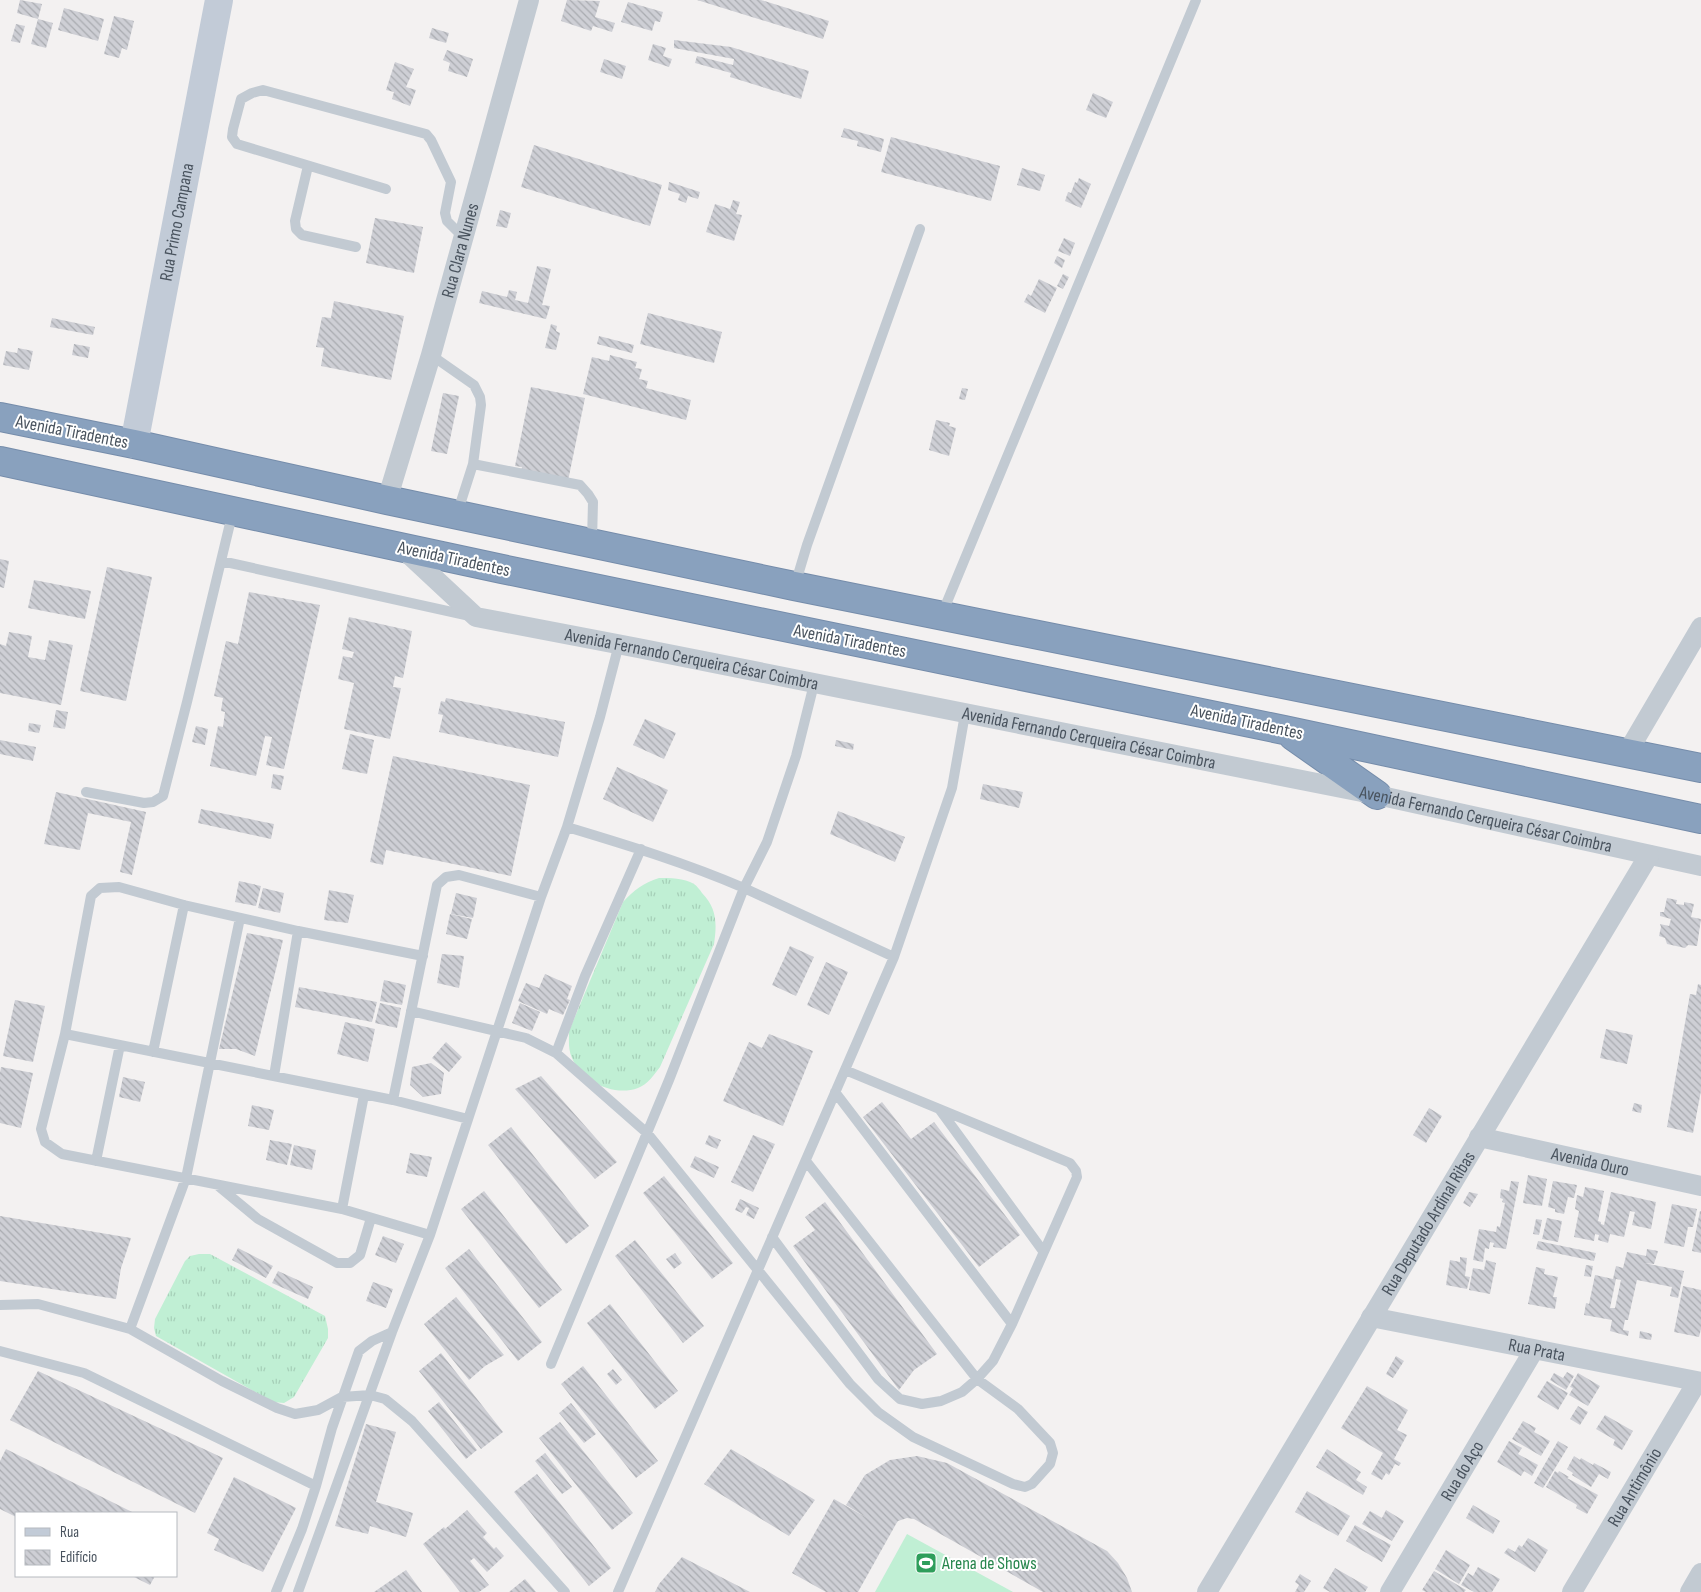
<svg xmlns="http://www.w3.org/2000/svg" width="1701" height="1592" viewBox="0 0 1701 1592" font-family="'Sofia Sans Condensed',sans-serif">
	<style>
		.grass { fill: url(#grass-tufts) }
		.garden { fill: #c0efd4 }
		.building { fill: url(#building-back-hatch); fill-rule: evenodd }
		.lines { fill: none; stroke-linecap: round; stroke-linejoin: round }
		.highway-casing { stroke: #758caa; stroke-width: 30 }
		.lane { stroke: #c2cad2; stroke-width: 10 }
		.street { stroke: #c2cad2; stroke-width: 20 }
		.secondary { stroke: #c2cbd7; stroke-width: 28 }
		.highway { stroke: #89a1be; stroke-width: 28 }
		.labels { text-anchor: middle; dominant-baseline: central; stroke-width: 4; stroke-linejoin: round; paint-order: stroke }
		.street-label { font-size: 18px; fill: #49535e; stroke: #fff }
		.leisure-label { font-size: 18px; fill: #27864d; stroke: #fff; text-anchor: start }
	</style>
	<defs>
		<pattern id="grass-tufts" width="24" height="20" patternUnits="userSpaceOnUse" patternTransform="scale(1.25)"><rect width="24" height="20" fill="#c0efd4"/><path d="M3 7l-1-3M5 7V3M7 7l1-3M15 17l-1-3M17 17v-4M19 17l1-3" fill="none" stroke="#a6cfb8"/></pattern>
		<pattern id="building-back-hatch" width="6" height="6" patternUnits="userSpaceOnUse" patternTransform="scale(1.25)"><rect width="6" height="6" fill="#cecfd5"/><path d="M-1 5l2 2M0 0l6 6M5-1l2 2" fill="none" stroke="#a9abb0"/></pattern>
	</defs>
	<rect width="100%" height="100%" fill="#f3f1f1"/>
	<path class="grass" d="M659,878C670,878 684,878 694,884C697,886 700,890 702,893C717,908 717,924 714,944L660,1067C654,1075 648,1084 638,1088C613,1097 582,1081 572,1058C568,1049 569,1041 569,1031L623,902C634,890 643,883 659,878Z
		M199,1254H210L325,1316L328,1329V1338L294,1397L284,1403L273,1402L156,1336L154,1328L155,1319L185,1261L190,1256Z"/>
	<path class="garden" d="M907,1534L1013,1592H875Z"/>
	<path class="building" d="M20,0L42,4L38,19L17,13Z
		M567,0L600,1L595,17L615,23L612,32L593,26L591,31L561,21Z
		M697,0H761L829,21L823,39Z
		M628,2L663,12L660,22L655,21L652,31L621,22Z
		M64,8L104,19L98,41L58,30Z
		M114,16L134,21L127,50L122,48L119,58L104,54Z
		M38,19L53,23L46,48L31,44Z
		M16,24L25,26L20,43L11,41Z
		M432,28L449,33L446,43L429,38Z
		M674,40L731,47L809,71L801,99L730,77L731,73L695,63L697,56L733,65L734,59L674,48Z
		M653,44L666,48L663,56L672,59L669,67L648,60Z
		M447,50L473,59L467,77L448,71L450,63L443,60Z
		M604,59L626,66L622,79L600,72Z
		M395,62L414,69L406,87L416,90L410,106L392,99L394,92L386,90Z
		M1093,93L1113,102L1106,118L1086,110Z
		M844,128L884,139L881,152L857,146L858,141L841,137Z
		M891,137L1000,166L991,201L881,172Z
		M534,145L662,185L650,226L521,187Z
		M1022,168L1045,175L1040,191L1017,185Z
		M1079,178L1091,184L1081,208L1065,201L1068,192L1071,193L1075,182L1077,183Z
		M669,182L700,192L698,199L688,196L686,203L678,200L680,194L668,190Z
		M733,200L740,202L736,214L742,215L734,241L706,232L715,204L730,209Z
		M500,210L511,213L507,228L496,226Z
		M375,218L423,227L414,273L366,263Z
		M1064,238L1075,243L1070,256L1058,251Z
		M1057,256L1065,260L1062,268L1054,263Z
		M537,266L551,269L542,305L550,306L546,319L479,303L482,291L507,297L509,290L517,292L515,300L528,303Z
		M1063,274L1069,277L1063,289L1057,286Z
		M1039,279L1057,288L1045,313L1024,302L1028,294L1031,296Z
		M334,301L404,316L391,380L321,366L324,348L316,347L322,317L331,318Z
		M648,313L722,332L714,363L640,344Z
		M52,318L95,327L93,335L50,327Z
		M551,324L557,326L556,331L560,333L556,350L545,348Z
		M599,336L634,345L632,353L597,344Z
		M74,344L90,347L88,358L72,355Z
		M18,348L33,351L29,370L3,365L6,351L17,353Z
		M610,355L637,362L635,368L642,369L639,379L648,381L646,388L691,400L686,420L583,394L592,357L609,361Z
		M531,387L585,398L568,481L521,472L522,467L515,466Z
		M962,388L968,389L965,400L959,399Z
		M443,393L459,396L447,454L431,451Z
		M936,420L950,423L949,426L956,428L949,456L929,450Z
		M0,559L9,561L4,588L0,587Z
		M107,567L152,577L126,701L80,691Z
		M34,580L91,591L85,619L28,608Z
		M249,592L320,605L284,769L266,765L272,737L265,736L256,776L210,766L218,726L223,727L225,712L221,711L223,698L214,696L226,641L238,644Z
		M349,617L412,631L403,678L395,676L393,687L401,688L390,739L344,729L354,683L338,679L343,656L352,658L354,652L342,649Z
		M9,632L32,636L28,657L45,660L49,640L73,645L61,705L0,693V644L6,646Z
		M446,698L565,722L558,757L439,732L443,715L438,714L441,701L445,702Z
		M56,710L68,712L65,729L53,727Z
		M645,719L676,733L664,759L633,745Z
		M29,723L41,725L39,733L28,731Z
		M196,726L208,729L205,745L192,742Z
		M350,734L374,740L367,774L342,769Z
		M0,740L36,747L33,761L0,754Z
		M836,740L854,744L853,750L835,746Z
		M393,756L530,785L511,876L386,850L383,865L370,862Z
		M617,767L668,790L653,822L603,799Z
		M273,774L284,776L281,790L271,788Z
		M983,784L1023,792L1019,808L980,799Z
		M56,792L146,812L132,875L120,872L131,822L88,813L80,850L44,844Z
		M201,809L274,824L271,839L198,823Z
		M838,811L905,837L895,862L830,834Z
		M239,881L261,886L256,906L235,902Z
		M263,888L284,893L280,913L258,908Z
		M329,890L354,895L348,923L324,920Z
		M456,893L477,898L473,918L451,914Z
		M1667,898L1677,900L1676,904L1684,905V902L1694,904L1691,917L1701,919L1697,946L1688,945L1685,948L1667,944L1665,938L1659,936L1661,927L1660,924L1669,926L1671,919L1660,916V912H1664Z
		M450,914L472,919L467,939L446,934Z
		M247,933L283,940L255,1056L236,1049H219Z
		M790,946L814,957L796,996L772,985Z
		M442,954L464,956L459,988L437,983Z
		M826,962L848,972L829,1015L807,1005Z
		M545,974L572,986L567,999L570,1000L563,1015L549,1009L547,1014L518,1001L526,983L539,988Z
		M384,980L406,985L402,1005L380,1001Z
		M1698,984L1701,985V1091L1693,1133L1667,1127L1690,994L1696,995Z
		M299,987L377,1002L372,1022L295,1007Z
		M15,1000L45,1006L33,1062L3,1056Z
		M380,1003L401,1008L397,1028L375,1023Z
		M520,1003L540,1012L532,1031L512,1023Z
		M345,1022L375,1029L368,1062L337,1054Z
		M1606,1029L1633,1035L1627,1064L1600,1058Z
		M769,1034L813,1051L783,1126L723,1101L749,1042L762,1048Z
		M446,1042L462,1057L449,1072L432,1058Z
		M431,1063L444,1073L441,1094L423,1097L410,1085L412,1067Z
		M1,1067L33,1073L21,1128L0,1123V1073Z
		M541,1076L617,1162L595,1179L515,1089Z
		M123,1077L145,1082L140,1102L119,1097Z
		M882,1102L911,1139L934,1122L1020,1235L979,1267L863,1117Z
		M1634,1103L1642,1105L1641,1113L1632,1111Z
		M252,1105L274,1110L269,1130L248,1126Z
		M1429,1108L1442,1116L1426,1143L1413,1135Z
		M511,1127L589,1226L566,1244L488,1145Z
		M709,1135L721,1140L717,1149L705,1144Z
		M753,1135L775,1144L753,1192L731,1182Z
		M270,1140L292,1144L287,1165L266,1160Z
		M294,1145L316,1150L312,1170L290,1165Z
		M410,1153L432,1157L427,1177L406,1173Z
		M695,1156L719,1167L714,1178L690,1167Z
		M1528,1175L1547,1179L1542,1206L1523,1203Z
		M664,1176L733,1263L712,1279L643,1193Z
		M1511,1181L1519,1182L1506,1249L1493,1247L1494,1243L1490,1242L1489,1249L1485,1248L1483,1262L1473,1260L1479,1229L1496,1232L1497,1226L1500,1227L1505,1203L1502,1202L1503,1199L1500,1198L1501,1189L1509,1191Z
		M1553,1181L1577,1185L1574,1198L1568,1197L1564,1214L1555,1212V1209L1548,1207Z
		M1585,1187L1604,1191L1598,1221L1601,1222V1224L1604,1225L1611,1192L1656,1202L1651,1229L1632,1225L1635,1212L1630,1211L1624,1237L1610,1234L1608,1243L1598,1240L1599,1235L1595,1234L1594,1241L1574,1237L1579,1211L1575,1209L1577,1195L1583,1197Z
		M484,1191L562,1290L539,1308L461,1209Z
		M1469,1192L1478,1194L1470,1207L1463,1203Z
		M740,1199L759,1208L754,1219L746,1215L749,1208L746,1207L742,1213L735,1210Z
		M825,1202L937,1354L914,1370L899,1390L793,1246L815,1230L805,1217Z
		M1672,1204L1697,1209L1693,1227H1688L1684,1247L1664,1243Z
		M1700,1211H1701V1253L1692,1251Z
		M0,1216L131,1238L121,1268L116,1299L0,1281Z
		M1547,1218L1562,1221L1558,1242L1542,1239Z
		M1536,1219L1542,1220L1539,1235L1533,1234Z
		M383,1236L404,1244L396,1263L375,1255Z
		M635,1240L704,1326L683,1343L615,1256Z
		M1538,1241L1596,1253L1594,1261L1536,1249Z
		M238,1248L273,1266L266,1278L232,1260Z
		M469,1249L542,1342L518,1361L445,1268Z
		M1647,1249L1658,1251L1654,1264L1644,1263L1684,1271L1678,1298L1670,1296L1672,1287L1637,1280L1628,1320H1625L1623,1330L1629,1331L1628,1336L1610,1331L1612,1320L1584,1315L1586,1303L1589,1304L1595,1275L1613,1279L1616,1266L1623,1268L1627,1252L1646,1256ZM1616,1279L1621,1280L1615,1308H1610Z
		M675,1253L682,1263L674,1269L666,1259Z
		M1460,1257L1467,1258L1465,1276L1470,1277L1467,1289L1446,1285L1450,1260L1460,1262Z
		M1486,1260L1496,1263L1490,1294L1469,1290L1473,1268L1484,1270Z
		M1586,1265L1593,1266L1591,1277L1584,1276Z
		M1536,1267L1545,1269L1544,1274L1558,1277L1553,1297H1557L1555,1309L1528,1304Z
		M278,1271L313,1287L308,1299L272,1283Z
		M373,1282L393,1289L386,1308L366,1301Z
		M1683,1286L1701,1290V1329L1699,1337L1674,1332Z
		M456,1297L504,1355L485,1366L469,1380L424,1324Z
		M610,1304L678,1391L655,1409L587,1323Z
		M1640,1331L1652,1334L1651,1340L1639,1338Z
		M441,1353L503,1432L481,1449L419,1371Z
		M1396,1356L1404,1361L1393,1378L1386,1374Z
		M583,1366L658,1461L636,1478L561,1384Z
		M613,1369L622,1380L616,1385L607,1374Z
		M38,1371L223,1458L195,1513L10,1420Z
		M1567,1372L1574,1376L1566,1390L1550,1380L1554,1373L1563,1378Z
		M1578,1373L1600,1386L1588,1406L1569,1395L1573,1388L1570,1387Z
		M1547,1381L1568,1393L1558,1410L1537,1397Z
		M1367,1386L1408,1410L1397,1430L1407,1435L1394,1459L1401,1463L1399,1466L1395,1464L1389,1475L1386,1473L1382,1480L1371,1474L1383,1453L1341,1428Z
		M439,1402L477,1450L466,1459L428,1411Z
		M571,1403L596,1434L584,1443L559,1413Z
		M1578,1406L1588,1412L1580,1425L1570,1419Z
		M1605,1415L1633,1431L1622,1450L1613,1445L1615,1440L1596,1429Z
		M1523,1421L1536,1428L1534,1432L1550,1441L1541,1456L1512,1439Z
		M560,1422L633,1513L612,1530L539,1438Z
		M366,1424L396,1432L376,1502L413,1513L406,1537L370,1526L368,1534L335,1526Z
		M1509,1441L1522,1448L1518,1454L1538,1465L1532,1476L1524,1471L1521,1476L1497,1462Z
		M1558,1441L1568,1447L1543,1488L1534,1483Z
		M6,1449L134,1513H16V1517L0,1509V1461Z
		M731,1449L815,1500L789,1536L704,1484Z
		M1327,1449L1361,1472L1356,1480L1367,1487L1363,1495L1316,1467Z
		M545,1453L572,1487L562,1494L535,1461Z
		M917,1456L947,1463L1107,1551L1118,1563L1127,1578L1132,1592H1043L914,1519L907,1518L898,1521L896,1524L858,1592H826L792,1573L834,1499L869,1519L846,1505L865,1475L890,1460Z
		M1574,1456L1580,1460L1581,1458L1593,1465L1594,1463L1611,1472L1608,1479L1599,1474L1591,1487L1572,1475L1573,1473L1567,1469Z
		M1555,1471L1558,1473L1559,1471L1569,1477L1567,1478L1598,1495L1587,1514L1576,1508L1577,1505L1546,1487Z
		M537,1474L611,1568L589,1586L514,1492Z
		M234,1477L296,1508L263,1572L214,1550L219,1539L207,1533Z
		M1307,1491L1350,1516L1338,1536L1295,1512Z
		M1473,1505L1500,1521L1493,1534L1466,1518Z
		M467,1510L487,1533L483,1537L494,1549L496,1547L504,1556L487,1572L474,1558L470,1561L489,1585L479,1592H460L423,1544L444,1527L445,1529Z
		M1386,1510L1404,1521L1392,1541L1362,1524L1370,1511L1382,1518Z
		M1355,1525L1391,1545L1382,1562L1346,1541Z
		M1528,1538L1548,1550L1535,1572L1504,1553L1508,1548L1515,1552L1519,1545L1522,1547Z
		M1446,1550L1470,1565L1459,1584L1435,1569Z
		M682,1557L750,1592H655L659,1584Z
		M1478,1567L1500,1579L1492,1592H1474L1461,1585L1468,1573L1473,1576Z
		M1335,1568L1368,1587L1365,1592H1330L1323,1588Z
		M406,1570L422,1592H374Z
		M1434,1571L1466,1590L1464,1592H1426L1422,1590Z
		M1300,1574L1311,1581L1304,1592H1295L1299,1585L1295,1582Z
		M132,1576H155L150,1585Z
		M525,1579L536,1592H509Z"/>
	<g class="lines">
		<g class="highway-casing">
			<path id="highway" d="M0,417L134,444L387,500L794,586L1701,768
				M0,461L502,569L1284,730L1701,819
				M1293,736L1377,795"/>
		</g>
		<path class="lane" d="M308,166L295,221L296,229L302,235L356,247
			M386,189L237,144L232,137L233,129L241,99L252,93L263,90L426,134L431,140L451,182L445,213L447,221L464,238
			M431,355L474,385L480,397L481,405L473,464L457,514
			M473,464L580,485L588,494L593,502L592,541
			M221,561L470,616
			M795,585L807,545L920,229
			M942,614L1196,0
			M86,792L144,803L153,802L163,796L187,702L233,511
			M567,827L600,717L619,644
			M423,956L298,931L184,905L119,887L100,888L91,896L65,1034L41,1129L45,1142L62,1154L342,1209L430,1235
			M411,1011L526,1038L556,1053L647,1133L850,1384L878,1412L913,1437L1013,1484L1025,1487L1032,1484L1050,1464L1053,1453L1050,1443L1018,1409L977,1379L806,1161
			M65,1034L393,1100L437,885L446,877L459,875L541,897
			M153,1052L184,905
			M556,1053L585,976L641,849
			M274,1076L298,931
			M835,1092L1012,1324
			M393,1100L468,1119
			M940,1110L1043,1251
			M96,1161L120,1045
			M217,1185L258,1219L337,1263H350L360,1255L371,1218
			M342,1209L364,1095
			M772,1237L878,1379L900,1399L922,1404L941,1401L962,1392L977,1379L993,1361L1012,1324L1077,1177L1076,1171L1070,1163L845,1070
			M0,1305L38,1304L130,1329L222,1381L277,1408L295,1414L318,1410L342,1397L370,1395L385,1399L412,1421L565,1592
			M130,1329L186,1178L240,918
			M0,1351L84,1373L316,1486
			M551,1364L669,1080L744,888L894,957
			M276,1592L302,1529L316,1486L332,1428L359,1351L372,1341L392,1332
			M298,1592L392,1332L430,1235L541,897L567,827C627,845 686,863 744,888L767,842L796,756L814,684
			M618,1592L894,957L952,788L965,714"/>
		<g class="street">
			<path id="s1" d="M387,500L431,355L529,0"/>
			<path id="s2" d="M402,548L476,617L638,648L1377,795L1701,866"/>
			<path d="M1627,753L1701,627"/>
			<path id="s3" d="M1479,1137L1701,1186"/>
			<path id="s4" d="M1371,1317L1701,1382"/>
			<path id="s5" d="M1207,1592L1649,855"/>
			<path id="s6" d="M1390,1592L1534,1350"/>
			<path id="s7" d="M1572,1592L1697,1382"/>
			<path d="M1690,1592L1701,1573"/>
		</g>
		<path class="secondary" id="s8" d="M134,444L219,0"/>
		<use href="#highway" class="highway"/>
	</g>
	<defs>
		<g id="stadium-square" transform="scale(1.125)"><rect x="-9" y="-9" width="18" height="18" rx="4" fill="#2e9e5b" stroke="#fff"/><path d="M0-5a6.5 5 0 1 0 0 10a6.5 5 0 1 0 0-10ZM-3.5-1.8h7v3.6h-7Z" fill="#fff"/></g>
	</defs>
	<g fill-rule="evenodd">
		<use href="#stadium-square" x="926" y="1563"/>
	</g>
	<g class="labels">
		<g class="street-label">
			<text stroke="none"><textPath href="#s8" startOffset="226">Rua Primo Campana</textPath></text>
			<text stroke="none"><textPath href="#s1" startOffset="260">Rua Clara Nunes</textPath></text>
			<text transform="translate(72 432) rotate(11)">Avenida Tiradentes</text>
			<text transform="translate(454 559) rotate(12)">Avenida Tiradentes</text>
			<text transform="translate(850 641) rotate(11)">Avenida Tiradentes</text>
			<text stroke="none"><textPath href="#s2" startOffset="321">Avenida Fernando Cerqueira César Coimbra</textPath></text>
			<text transform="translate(1247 722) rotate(12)">Avenida Tiradentes</text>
			<text stroke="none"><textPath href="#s2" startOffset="726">Avenida Fernando Cerqueira César Coimbra</textPath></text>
			<text stroke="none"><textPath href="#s2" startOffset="1131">Avenida Fernando Cerqueira César Coimbra</textPath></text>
			<text stroke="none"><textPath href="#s3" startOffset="114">Avenida Ouro</textPath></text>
			<text stroke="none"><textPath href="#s5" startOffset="430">Rua Deputado Ardinal Ribas</textPath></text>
			<text stroke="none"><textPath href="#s4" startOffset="169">Rua Prata</textPath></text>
			<text stroke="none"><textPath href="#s6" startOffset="141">Rua do Aço</textPath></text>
			<text stroke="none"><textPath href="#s7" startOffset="122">Rua Antimônio</textPath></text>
		</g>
		<g class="leisure-label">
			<text x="942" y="1563">Arena de Shows</text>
		</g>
	</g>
	<rect x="15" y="1512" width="162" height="65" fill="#ffffff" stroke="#b6babf"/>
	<rect x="25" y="1528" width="25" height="8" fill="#c2cbd7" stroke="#b6babf"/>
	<text x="60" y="1537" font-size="15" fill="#49535e">Rua</text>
	<rect x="25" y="1550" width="25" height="15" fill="url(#building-back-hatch)" stroke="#b6babf"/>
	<text x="60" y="1562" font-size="15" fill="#49535e">Edifício</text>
</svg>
